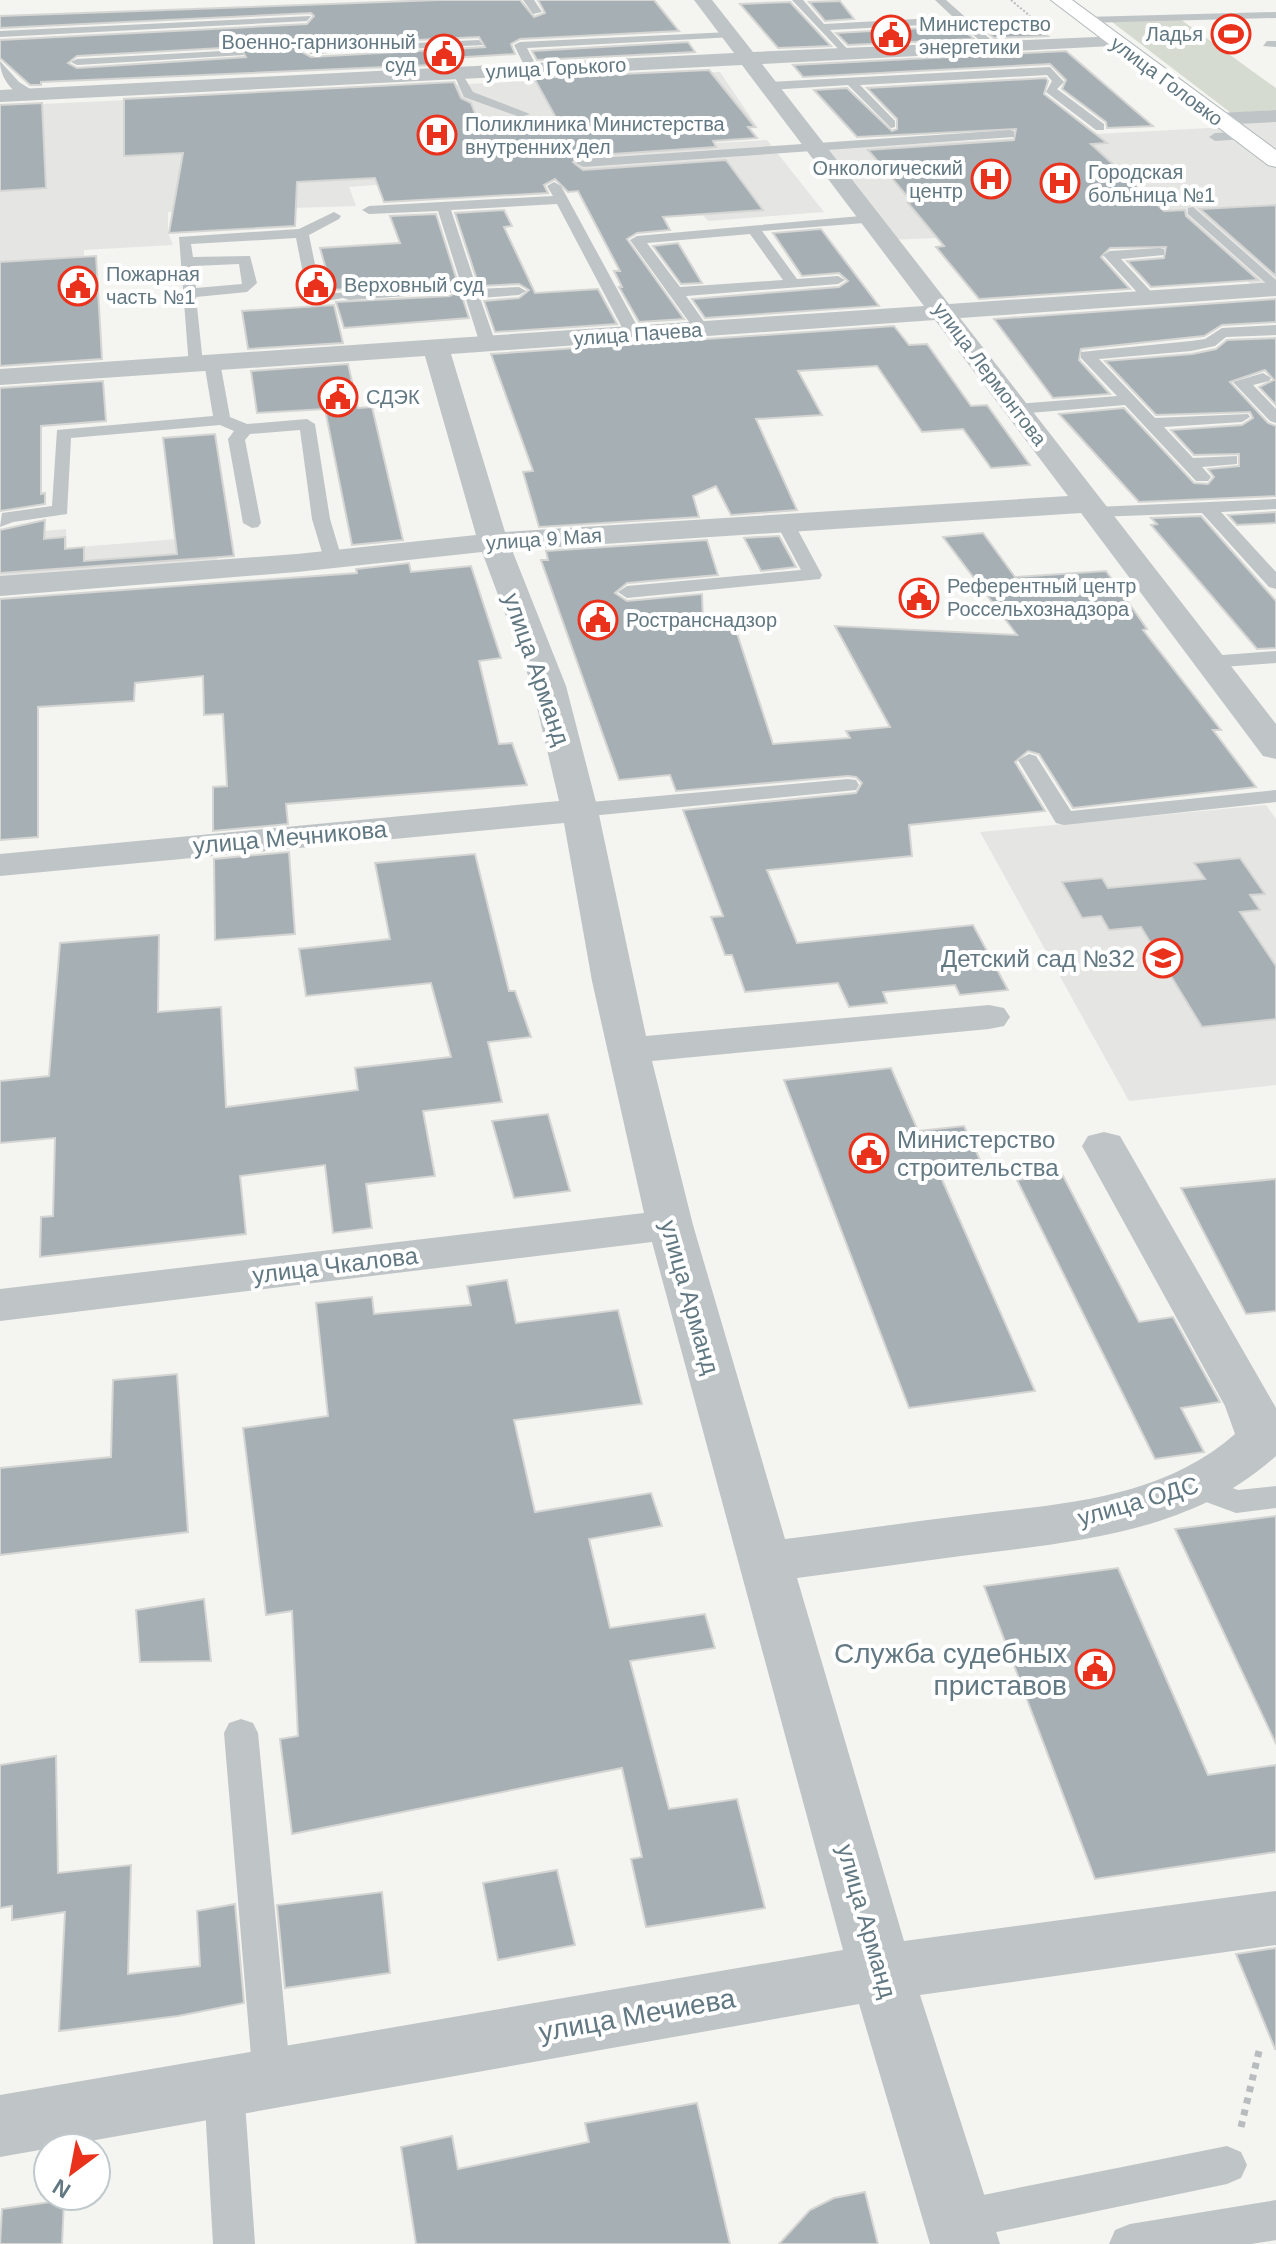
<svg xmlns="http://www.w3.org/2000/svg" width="1276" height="2244" viewBox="0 0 1276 2244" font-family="Arial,sans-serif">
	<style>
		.built { fill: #e5e5e3 }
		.green { fill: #d6dbd1 }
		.building { fill: #a6b0b4; stroke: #d5d5d3; stroke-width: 2; fill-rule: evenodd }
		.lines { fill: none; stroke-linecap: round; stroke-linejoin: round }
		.secondary-casing { stroke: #b1b8bb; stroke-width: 2 }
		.path-far1 { stroke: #b9bcbe; stroke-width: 2; stroke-dasharray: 2 2; stroke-linecap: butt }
		.path { stroke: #b9bcbe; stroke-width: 7; stroke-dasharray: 6 6; stroke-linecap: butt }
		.lane { fill: #bfc4c6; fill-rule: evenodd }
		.street { fill: #bfc4c6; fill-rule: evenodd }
		.secondary { fill: #fff; fill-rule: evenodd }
		.labels { text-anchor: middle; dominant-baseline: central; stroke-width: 8; stroke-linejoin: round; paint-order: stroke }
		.far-poi-label { font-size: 20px; fill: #627882; stroke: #fff; text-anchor: start }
		.far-street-label { font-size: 20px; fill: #627882; stroke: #fff }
		.street-label { font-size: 24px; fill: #627882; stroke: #fff }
		.poi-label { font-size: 24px; fill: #627882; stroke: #fff; text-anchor: end }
		.near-poi-label { font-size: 28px; fill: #627882; stroke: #fff; text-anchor: end }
		.near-street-label { font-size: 28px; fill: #627882; stroke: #fff }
	</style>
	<rect width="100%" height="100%" fill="#f4f4f0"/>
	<path class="built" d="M720,72L758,128L651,133L401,183L349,187L356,206L168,212V233L173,245L84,250V256L0,262V106Z
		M1276,116V289L1258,291L1180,218L1008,235L888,240L818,149L1227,127Z
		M712,139L716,143L767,140L824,212L708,221L675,183L554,181L528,150Z
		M66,529L67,548L214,536L218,565L0,579V546L8,534Z
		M1266,805L1276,819V1085L1129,1101L980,832Z"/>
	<path class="green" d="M1180,19L1276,88V110L1231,113L1112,22Z"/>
	<path class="building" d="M438,0H520L534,17L545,13L538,0H654L679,31L520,39L511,44L515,54L452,58L455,64L41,82V85H30L0,58V40L307,24L314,16L311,13L0,28V16ZM479,37L485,47L311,57L302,52L311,45ZM240,47L246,57L77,68L68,63L77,56Z
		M840,1L854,19L825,21L809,2Z
		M790,2L831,46L778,48L740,4Z
		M1030,21L1048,36L994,38L977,23Z
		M959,26L974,39L848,45L836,33Z
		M688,42L695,52L537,60L532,51Z
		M1066,51L1153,126L1107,128L1106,122L1062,89L1066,80L1050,64L803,77L793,65Z
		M709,70L755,127H748L757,138L713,141L716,147L583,156L573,162L583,170L726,160L763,210L663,217L670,230L637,233L627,239L684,319L639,322L619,287H622L614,271H620L578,191L568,192L555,179L544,185L548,193L384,202L375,178L297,182L295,226L169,233L183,153L124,156V99L454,82L461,98L471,103L481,129L560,125L534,78Z
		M1046,78L1048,81L1044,94L1107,143L1091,144L1164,211L1185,210L1186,216L1258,280L1151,287L1127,261L1164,258L1166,247L1110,248L1101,257L1130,289L979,299L936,247L944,246L908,203L912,202L868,150L1014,140L1016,129L857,137L814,90L847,88L892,131L897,129V119L867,88Z
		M42,103L46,188L0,191V105Z
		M1276,205V276L1200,209Z
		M504,210L512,226L504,227L535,293L598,289L617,324L495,332L484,301L519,298L529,290L519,284L479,286L455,213Z
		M436,214L459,287L450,282L332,290L320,248L400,243L390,216Z
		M821,229L879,306L705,318L692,299L839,287L848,281L839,273L802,276L773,233Z
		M678,243L702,283L681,284L653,246Z
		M96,256L102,359L0,366V262Z
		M460,290L469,318L344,328L336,302L450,296Z
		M1276,299V322L1222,325L1204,336L1081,349L1079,360L1110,394L1053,398L994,319Z
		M334,305L343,343L248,349L242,311Z
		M894,326L909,345L927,344L971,406L987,405L1030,465L991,468L963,429L922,432L877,366L798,371L822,415L756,419L797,510L731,515L716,486L693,496L699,517L539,527L523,472L533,471L491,354Z
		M1276,338V405L1259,387L1274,380L1265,370L1230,382L1268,423L1276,426V496L1139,502L1059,414L1124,408L1194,483L1208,484L1214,477L1208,469L1239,466V454L1194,455L1171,430L1242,425L1253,418L1250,412L1156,415L1105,361L1192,354L1216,349L1227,340Z
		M348,364L358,408L372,407L403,540L352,545L325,409L257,413L251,371Z
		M103,381L106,421L41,426V494L45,493V504L0,511V388Z
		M215,434L234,556L0,573V530L45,520L44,539L65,537V549L84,547V561L177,554L163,438Z
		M1276,512V523L1237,525L1228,515Z
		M1201,516L1276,601V648L1257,649L1151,525L1157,524L1151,518Z
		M983,533L1015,577L1106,571L1147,629L1143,630L1221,730H1213L1256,787L1073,808L1039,754L1028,751L1015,762L1045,811L909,825L912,856L767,870L797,943L973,925L1008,990L960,995L955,985L883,992L887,1003L849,1007L838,983L745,992L732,955H725L711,917L723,916L683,810L856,793L862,783L856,777L848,776L676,791L670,775L619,780L541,560H548L546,551L707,540L718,575L627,583L615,593L627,601L702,594L703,620L733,621L773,744L850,738L846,731L890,727L835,626L1017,635L943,537Z
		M779,536L796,567L761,571L744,538Z
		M409,563L411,572L471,566L501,658L479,661L499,744L512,743L527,785L286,804L288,824L213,831V787L227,786L223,714L204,715L203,676L135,683L134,701L38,707V837L0,840V599L357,573L356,569Z
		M289,852L295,934L215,940L214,859Z
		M475,854L509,991H515L531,1037L488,1042L502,1102L423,1111L435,1176L366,1184L372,1228L333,1233L325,1165L240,1176L246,1234L40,1257L41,1217L53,1216L55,1138L0,1143V1081L49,1076L60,943L159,935L158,1012L221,1007L226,1107L358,1090L355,1068L451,1057L431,983L306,996L299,949L390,939L375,863Z
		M1240,858L1265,894L1250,895L1260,910L1240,912L1276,966V1019L1202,1027L1141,927L1109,930L1101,916L1082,918L1062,882L1102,878L1108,888L1205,879L1194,863Z
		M891,1068L918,1131L964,1126L981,1162L936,1166L1035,1391L909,1408L784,1080Z
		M548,1114L570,1191L514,1198L492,1121Z
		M1062,1174L1139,1322L1173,1317L1220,1402L1181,1408L1204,1452L1155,1459L1017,1180Z
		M1276,1179V1311L1246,1314L1181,1188Z
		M507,1280L516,1323L618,1310L642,1404L514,1420L535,1512L651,1493L662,1526L589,1539L610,1628L705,1614L715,1648L630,1661L669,1809L737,1799L765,1908L646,1927L631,1859L642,1857L622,1768L292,1834L280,1739L298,1736L292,1611L266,1615L243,1428L328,1416L316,1303L372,1297L374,1314L471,1305L467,1286Z
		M177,1374L188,1532L0,1555V1468L111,1457L113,1380Z
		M1276,1516V1744L1175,1529Z
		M1118,1568L1208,1775L1276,1765V1852L1095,1879L984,1586Z
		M204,1599L211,1661L140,1662L136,1610Z
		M56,1756L58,1873L131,1865L128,1974L200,1966L197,1911L235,1904L244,2003L178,2016L59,2031L65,1912L12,1920V1906L0,1908V1765Z
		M557,1870L575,1945L498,1960L483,1883Z
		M382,1892L390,1973L285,1988L277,1905Z
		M1276,1948V2049H1275L1236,1954Z
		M697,2103L730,2244H416L401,2147L452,2136L458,2169L589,2142L585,2123Z
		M865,2192L878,2244H779L810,2210L834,2198Z
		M64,2200L62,2244H0L2,2209Z"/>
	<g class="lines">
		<g class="secondary-casing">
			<path id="secondary" d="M1051,0H1072L1276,150V167L1268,165Z"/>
		</g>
		<path class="path-far1" d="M1011,0L1030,16"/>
		<path class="path" d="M1241,2127L1260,2047"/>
		<path class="lane" d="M523,0H534L542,12L533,14Z
			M792,0H803L824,24L953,17L935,0H946L998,46L988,48L960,23L830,30L851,53L845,56Z
			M1276,12V18L1085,23L1079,20L1085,17Z
			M311,16L307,21L0,37V31Z
			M730,32L734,37L527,48L538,69L532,73L526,69L514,45L520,42Z
			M479,40L483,45L311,54L305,51L311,48Z
			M1267,41H1276V47L1263,46Z
			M240,50L244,55L77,65L71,62L77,59Z
			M0,61L19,82L35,92V98C16,99 0,80 0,61Z
			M1050,67L1064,82L1057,89L1104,124V130H1096L1046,92L1052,81L1047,75L860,85L895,121V127L891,128L848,85L769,90L763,86L769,82Z
			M452,70H460L473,92L530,114L520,117L464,97Z
			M1010,130L1014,131V137L583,167L576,163L583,159Z
			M1241,132L1245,133V139L1215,141L1209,137L1215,133Z
			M554,182L561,186L642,335L639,338L626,335L557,204L451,210L477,289L519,287L526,291L519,295L480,298L496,344L488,349L480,344L438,211L369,214L362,210L369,206L553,196L547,186Z
			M1193,207L1276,280V292L1188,214V208Z
			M334,212L341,216L339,219L309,235L321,294L450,285L457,289L450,293L349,300L343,298L315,303L308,299L296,238L191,244L193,257L250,256L257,283L247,292L196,297L203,364L189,367L179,237L299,229ZM239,264L242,284L196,288L194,266Z
			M872,215L877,216V222L762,231L797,279L838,276L845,280L838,284L686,296L710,330L702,335L697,333L630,240L637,236ZM750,234L783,280L680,287L647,243Z
			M1159,248L1164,249V255L1121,259L1157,298L1150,302L1145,301L1103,255L1110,251Z
			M1276,325V335L1226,337L1215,346L1191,351L1099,359L1155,418L1248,414L1250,417L1242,422L1164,427L1193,458L1237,456V464L1202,467L1211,477L1208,481H1196L1125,405L1017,414L1009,409L1017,404L1117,396L1081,358V352L1191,341L1205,339L1222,328Z
			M212,357L220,362L230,417L247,424L307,419L315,424L330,519L342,559L339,563L333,565L324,559L312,519L300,430L250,434L245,440L261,523L258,527L252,528L243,523L228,439L234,431L220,425L71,438L67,514L13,522L0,527L2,513L52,506L57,430L213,416L204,362Z
			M1263,373L1271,378L1269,381L1253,385L1276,409V423L1270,421L1233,382Z
			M1276,499V509L1221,512L1276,572V589L1269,587L1202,513L1096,517L1087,512L1096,507Z
			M785,518L794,523L822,575L820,579L627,598L618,592L627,586L801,570L776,523Z
			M1276,651V663L1210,668L1200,662L1210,656Z
			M1029,754L1036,756L1071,811L1276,790V802L1064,825L1056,823L1018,760Z
			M848,779L856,780L859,785L856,790L580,817L569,810L580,803Z
			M1198,1476L1238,1490L1276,1486V1508L1236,1513L1187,1495L1183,1487L1187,1479Z
			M241,1719L253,1723L258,1733L291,2080L286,2093L272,2098L258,2093L253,2080L224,1733L229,1723Z
			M224,2070L238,2075L244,2088L255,2244H213L204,2088L210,2075Z
			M1227,2146L1241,2152L1247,2165L1241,2178L1227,2184L958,2240L944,2234L938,2220L944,2206L958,2200Z
			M1276,2200V2240L1251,2244H1109L1115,2230L1130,2224Z"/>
		<path class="street" d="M694,0H712L753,52L1119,36L1122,40L1119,44L1112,46L762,64L949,304L1276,282V296L960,318L1276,724V759L1263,756L1081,513L512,550L566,686L598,810L646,1036L989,1005L1004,1008L1010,1017L1004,1026L989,1029L652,1061L693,1225L785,1539C844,1532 902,1523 960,1516C1056,1504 1159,1501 1235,1434L1225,1406L1082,1146L1088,1136L1104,1132L1120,1136L1276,1408V1456C1190,1534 1071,1542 961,1556C906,1563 852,1571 797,1578L904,1941L1276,1891V1945L920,1995L1000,2244H930L859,2004L0,2157V2095L843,1950L652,1242L0,1321V1289L644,1213L592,981L564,823L0,876V854L559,801L532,686L482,552L297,572L0,596V576L297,554L476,535L425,356L0,385V369L924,306L742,65L0,102V90L734,53ZM935,320L1068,496L505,532L451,354Z
			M1276,110V122L1218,125L1207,119L1218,113Z"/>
		<use href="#secondary" class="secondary"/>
	</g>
	<defs>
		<g id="stadium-ring" transform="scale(2)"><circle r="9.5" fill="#fff" stroke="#e9311c" stroke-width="1.5"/><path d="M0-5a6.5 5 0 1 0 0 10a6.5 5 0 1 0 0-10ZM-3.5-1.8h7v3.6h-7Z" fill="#e9311c"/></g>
		<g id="civic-ring" transform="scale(2)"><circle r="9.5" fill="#fff" stroke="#e9311c" stroke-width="1.5"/><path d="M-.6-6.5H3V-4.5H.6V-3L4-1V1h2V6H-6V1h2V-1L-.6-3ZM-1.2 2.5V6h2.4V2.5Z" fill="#e9311c"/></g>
		<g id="hospital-ring" transform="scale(2)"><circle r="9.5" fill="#fff" stroke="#e9311c" stroke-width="1.5"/><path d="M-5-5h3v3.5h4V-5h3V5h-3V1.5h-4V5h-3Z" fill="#e9311c"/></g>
		<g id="school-ring" transform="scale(2)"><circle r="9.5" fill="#fff" stroke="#e9311c" stroke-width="1.5"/><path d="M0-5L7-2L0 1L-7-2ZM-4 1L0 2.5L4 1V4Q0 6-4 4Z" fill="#e9311c"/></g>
	</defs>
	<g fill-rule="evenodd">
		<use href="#stadium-ring" x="1231" y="34"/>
		<use href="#civic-ring" x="891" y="35"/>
		<use href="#civic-ring" x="444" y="54"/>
		<use href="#hospital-ring" x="437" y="135"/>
		<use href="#hospital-ring" x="991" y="179"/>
		<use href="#hospital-ring" x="1060" y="183"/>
		<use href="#civic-ring" x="316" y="285"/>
		<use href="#civic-ring" x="78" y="286"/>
		<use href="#civic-ring" x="338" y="397"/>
		<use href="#civic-ring" x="919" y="598"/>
		<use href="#civic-ring" x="598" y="620"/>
		<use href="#school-ring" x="1163" y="958"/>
		<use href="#civic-ring" x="869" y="1153"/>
		<use href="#civic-ring" x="1095" y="1669"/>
	</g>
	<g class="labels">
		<g class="far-poi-label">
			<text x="919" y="24">Министерство<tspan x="919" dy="23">энергетики</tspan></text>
			<text x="1203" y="34" text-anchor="end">Ладья</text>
			<text x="416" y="42" text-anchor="end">Военно-гарнизонный<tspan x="416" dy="23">суд</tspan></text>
			<text x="465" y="124">Поликлиника Министерства<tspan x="465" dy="23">внутренних дел</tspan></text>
			<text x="963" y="168" text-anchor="end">Онкологический<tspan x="963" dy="23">центр</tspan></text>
			<text x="1088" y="172">Городская<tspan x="1088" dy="23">больница №1</tspan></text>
			<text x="106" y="274">Пожарная<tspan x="106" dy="23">часть №1</tspan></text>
			<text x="344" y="285">Верховный суд</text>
			<text x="366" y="397">СДЭК</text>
			<text x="947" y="586">Референтный центр<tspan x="947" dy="23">Россельхознадзора</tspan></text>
			<text x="626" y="620">Ространснадзор</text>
		</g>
		<g class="far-street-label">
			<text transform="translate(556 68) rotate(-3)">улица Горького</text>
			<text transform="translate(1167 81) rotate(37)">улица Головко</text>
			<text transform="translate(638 334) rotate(-4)">улица Пачева</text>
			<text transform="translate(990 374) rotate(53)">улица Лермонтова</text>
			<text transform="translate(544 539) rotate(-4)">улица 9 Мая</text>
		</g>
		<g class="street-label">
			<text transform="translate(537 669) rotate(71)">улица Арманд</text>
			<text transform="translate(290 837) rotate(-5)">улица Мечникова</text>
			<text transform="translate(335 1265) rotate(-7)">улица Чкалова</text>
			<text transform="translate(690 1297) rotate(74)">улица Арманд</text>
			<text transform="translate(1138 1501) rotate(-16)">улица ОДС</text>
			<text transform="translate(867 1921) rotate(74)">улица Арманд</text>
		</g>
		<g class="poi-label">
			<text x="1135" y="958">Детский сад №32</text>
			<text x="897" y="1139" text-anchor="start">Министерство<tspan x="897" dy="28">строительства</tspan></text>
		</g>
		<g class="near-poi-label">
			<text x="1067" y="1653">Служба судебных<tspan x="1067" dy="32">приставов</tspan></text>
		</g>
		<g class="near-street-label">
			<text transform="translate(637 2015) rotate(-10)">улица Мечиева</text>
		</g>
	</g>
	<g transform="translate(72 2172) rotate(212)"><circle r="38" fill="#ffffff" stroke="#c0c9cd" stroke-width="2"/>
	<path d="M0-6L14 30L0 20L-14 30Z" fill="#e9311c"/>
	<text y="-12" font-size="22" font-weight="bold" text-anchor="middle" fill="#627882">N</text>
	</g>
</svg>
